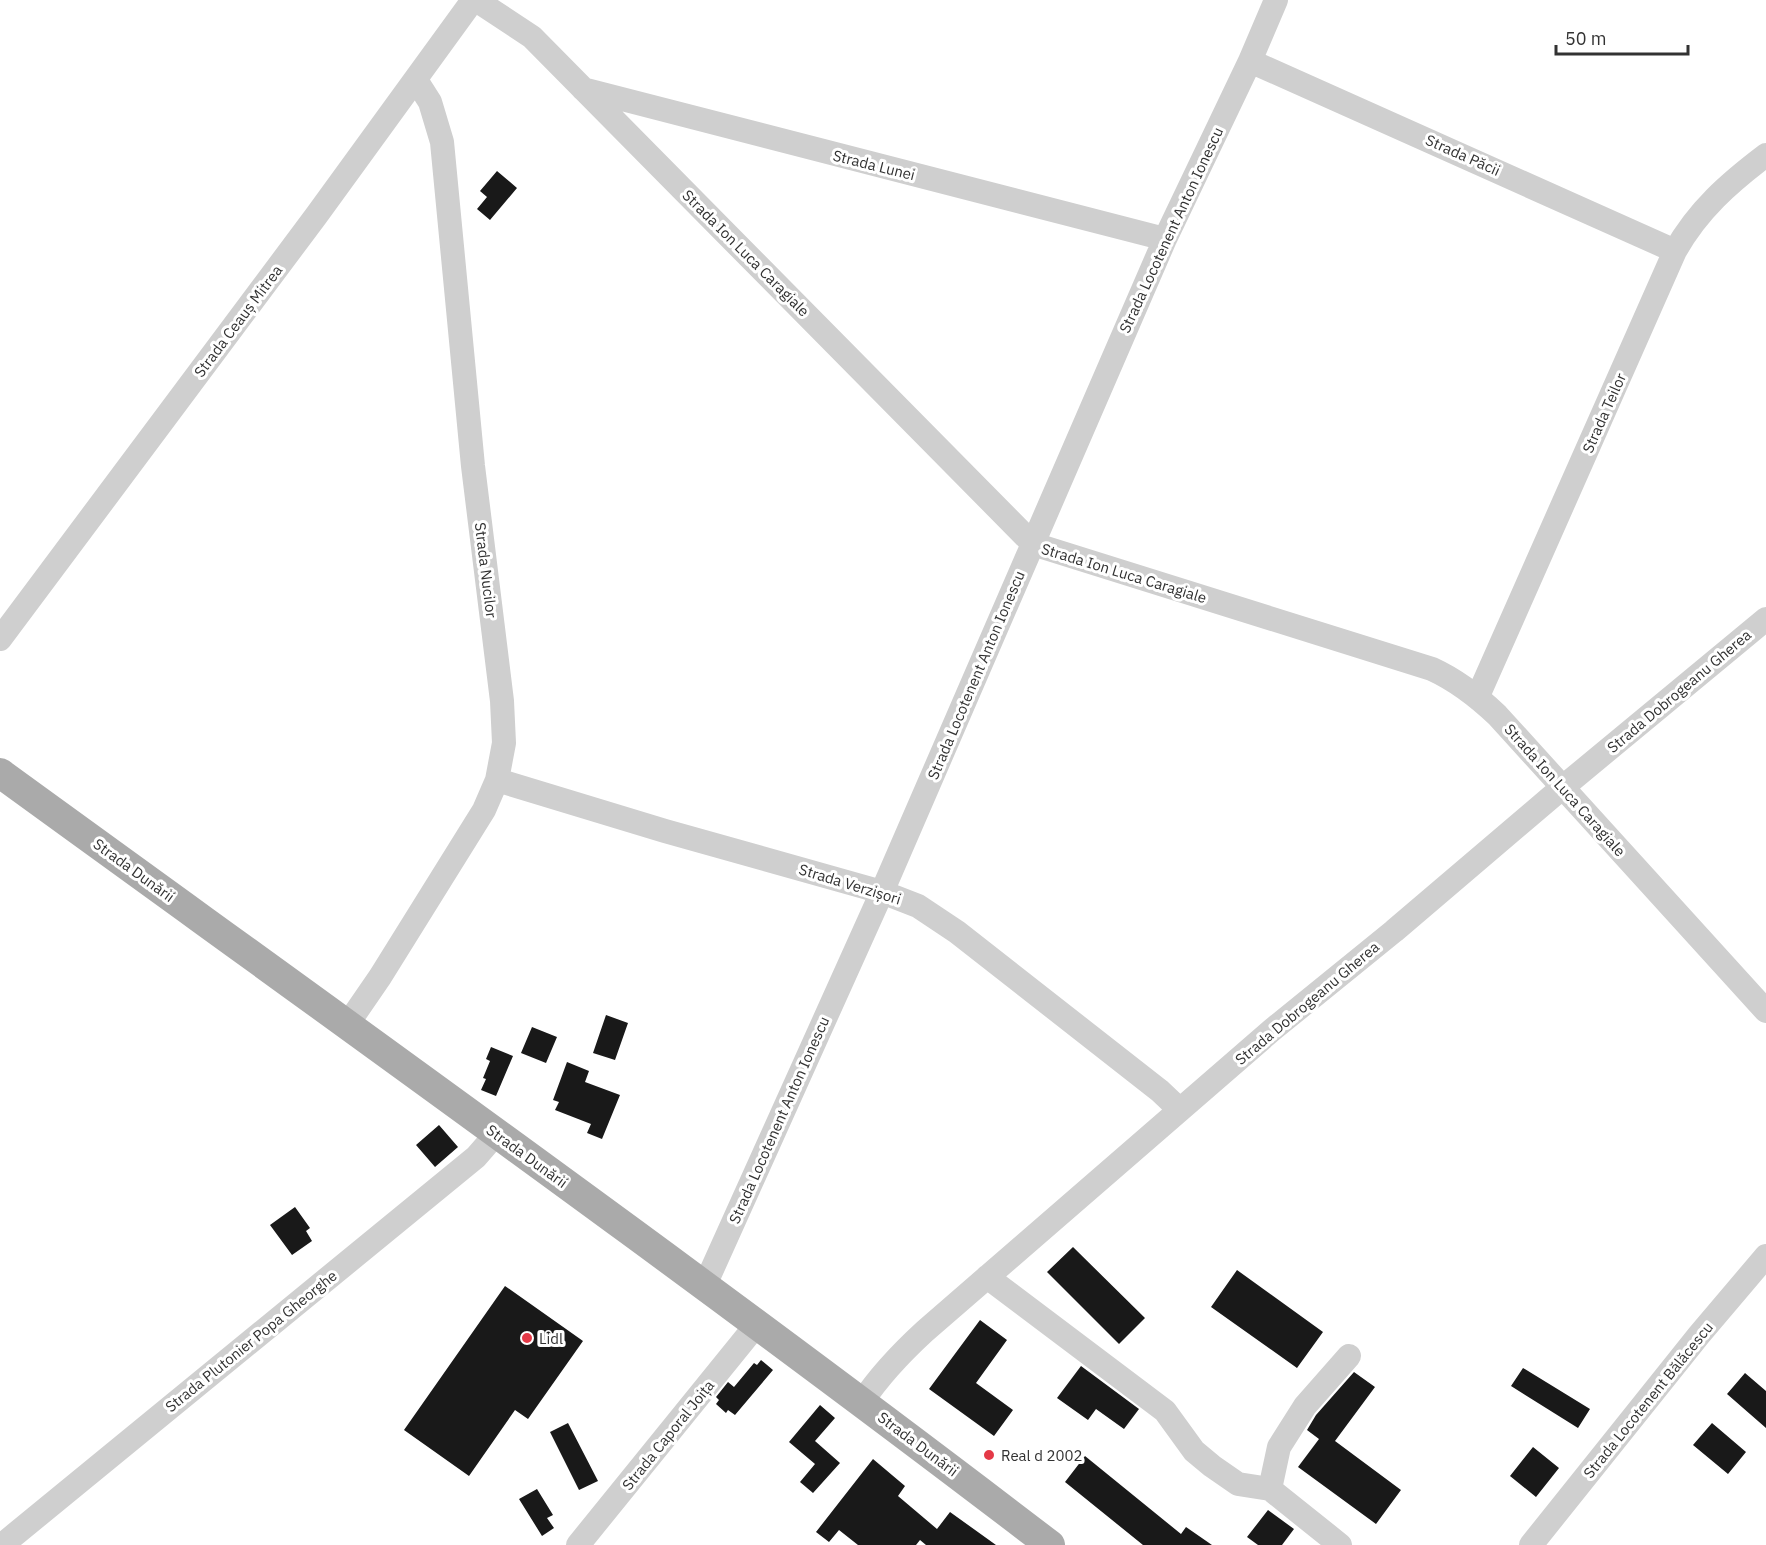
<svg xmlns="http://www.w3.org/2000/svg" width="1766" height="1545" viewBox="0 0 1766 1545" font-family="'IBM Plex Sans',sans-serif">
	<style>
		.building { fill: #191919 }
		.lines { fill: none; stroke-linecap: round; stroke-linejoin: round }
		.minor { stroke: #cfcfcf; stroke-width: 24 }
		.major { stroke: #aaa; stroke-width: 30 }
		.poi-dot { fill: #e43947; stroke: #fff; stroke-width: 2 }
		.labels { text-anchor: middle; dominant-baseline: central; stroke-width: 6; stroke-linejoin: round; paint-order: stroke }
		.street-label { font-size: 15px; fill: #323232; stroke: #fff }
		.poi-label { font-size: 15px; fill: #323232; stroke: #fff; text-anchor: start }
	</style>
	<rect width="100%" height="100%" fill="#fff"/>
	<path class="building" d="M497,171L517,188L490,220L477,209L487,197L480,191Z
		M606,1015L628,1023L615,1060L593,1053Z
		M532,1027L557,1037L546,1063L521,1053Z
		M491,1047L513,1056L496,1096L481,1090L486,1079L483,1078L490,1061L486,1059Z
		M567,1062L589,1071L585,1082L620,1095L602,1139L587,1133L591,1124L555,1110L559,1102L553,1100Z
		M439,1125L458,1147L435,1167L416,1145Z
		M295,1207L310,1228L306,1231L312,1241L292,1255L270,1225Z
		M1073,1247L1145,1318L1119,1344L1047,1272Z
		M1237,1270L1323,1332L1297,1368L1211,1307Z
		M505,1286L583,1341L528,1419L515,1410L469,1476L404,1430Z
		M980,1320L1007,1340L976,1383L1013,1410L994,1436L929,1389Z
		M761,1360L773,1370L735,1415L728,1410L726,1413L716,1404L719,1400L716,1397L728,1382L734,1387L754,1363L757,1365Z
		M1081,1366L1139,1409L1124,1429L1096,1409L1088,1420L1057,1398Z
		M1523,1368L1590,1409L1578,1428L1511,1386Z
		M1354,1372L1375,1387L1335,1441L1401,1490L1376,1524L1298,1467L1319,1439L1307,1430L1316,1415Z
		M1745,1373L1766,1391V1428L1727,1394Z
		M820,1405L835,1418L815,1441L840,1463L813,1493L800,1482L815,1464L789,1442Z
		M568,1423L598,1481L579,1490L550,1432Z
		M1712,1423L1746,1452L1728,1474L1693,1445Z
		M1533,1447L1559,1468L1536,1497L1510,1476Z
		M1085,1456L1181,1534L1186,1527L1212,1545H1143L1065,1482Z
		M873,1459L905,1486L898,1496L937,1529L950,1512L996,1545H926L920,1540L916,1545H858L839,1530L829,1542L816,1532Z
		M537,1489L553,1515L547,1518L554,1528L542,1536L519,1499Z
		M1268,1510L1294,1529L1282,1545H1258L1247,1537Z"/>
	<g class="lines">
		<path class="minor" d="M476,0L532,37L1033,544L1432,669C1458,681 1477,696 1497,715L1766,1011
			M1250,61L1675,251
			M583,89L1165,239
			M0,639L316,216L473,0
			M1478,696L1675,251C1698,210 1729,183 1766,155
			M497,780L665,831L882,892L918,906L957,932L1160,1091L1180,1110
			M347,1025L380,977L484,810L497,780L504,743L502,701L473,466L442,142L430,102L416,80
			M987,1277L1165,1411L1194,1451L1212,1466L1238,1484L1270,1489L1340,1545
			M705,1285L882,892L1165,239L1250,61L1276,0
			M862,1402C880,1375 901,1353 925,1331L1272,1030L1394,931L1563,787L1766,619
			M1270,1489L1279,1447L1305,1406L1349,1356
			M2,1545L476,1157L496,1134
			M578,1545L757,1324
			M1531,1545L1699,1335L1766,1256"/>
		<path class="major" d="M0,773C351,1028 705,1281 1050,1545"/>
	</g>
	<g class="poi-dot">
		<circle cx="527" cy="1338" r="6"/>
		<circle cx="989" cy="1455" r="6"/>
	</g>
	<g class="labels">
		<g class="street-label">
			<text transform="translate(1463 155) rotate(24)">Strada Păcii</text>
			<text transform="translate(874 165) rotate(14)">Strada Lunei</text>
			<text transform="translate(1171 230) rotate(-65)">Strada Locotenent Anton Ionescu</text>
			<text transform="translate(746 253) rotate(45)">Strada Ion Luca Caragiale</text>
			<text transform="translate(238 321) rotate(-53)">Strada Ceauș Mitrea</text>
			<text transform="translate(1604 413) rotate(-66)">Strada Teilor</text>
			<text transform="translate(486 570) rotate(83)">Strada Nucilor</text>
			<text transform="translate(1124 573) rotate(17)">Strada Ion Luca Caragiale</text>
			<text transform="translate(976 675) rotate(-67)">Strada Locotenent Anton Ionescu</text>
			<text transform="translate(1679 691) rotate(-40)">Strada Dobrogeanu Gherea</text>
			<text transform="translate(1565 790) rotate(48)">Strada Ion Luca Caragiale</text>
			<text transform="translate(134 870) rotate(36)">Strada Dunării</text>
			<text transform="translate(850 884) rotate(17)">Strada Verzișori</text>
			<text transform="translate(1307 1003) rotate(-40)">Strada Dobrogeanu Gherea</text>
			<text transform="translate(779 1120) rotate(-66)">Strada Locotenent Anton Ionescu</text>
			<text transform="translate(527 1156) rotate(36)">Strada Dunării</text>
			<text transform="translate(251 1341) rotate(-39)">Strada Plutonier Popa Gheorghe</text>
			<text transform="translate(1648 1400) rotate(-51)">Strada Locotenent Bălăcescu</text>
			<text transform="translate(668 1435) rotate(-51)">Strada Caporal Joița</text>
			<text transform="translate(918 1444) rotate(37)">Strada Dunării</text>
		</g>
		<g class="poi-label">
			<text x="539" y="1338">Lidl</text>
			<text x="1001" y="1455">Real d 2002</text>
		</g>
	</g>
	<path d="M1556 45v9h132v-9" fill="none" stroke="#323232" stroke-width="3"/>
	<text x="1565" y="45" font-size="18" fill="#323232" stroke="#ffffff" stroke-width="4.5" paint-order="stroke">50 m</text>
</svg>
